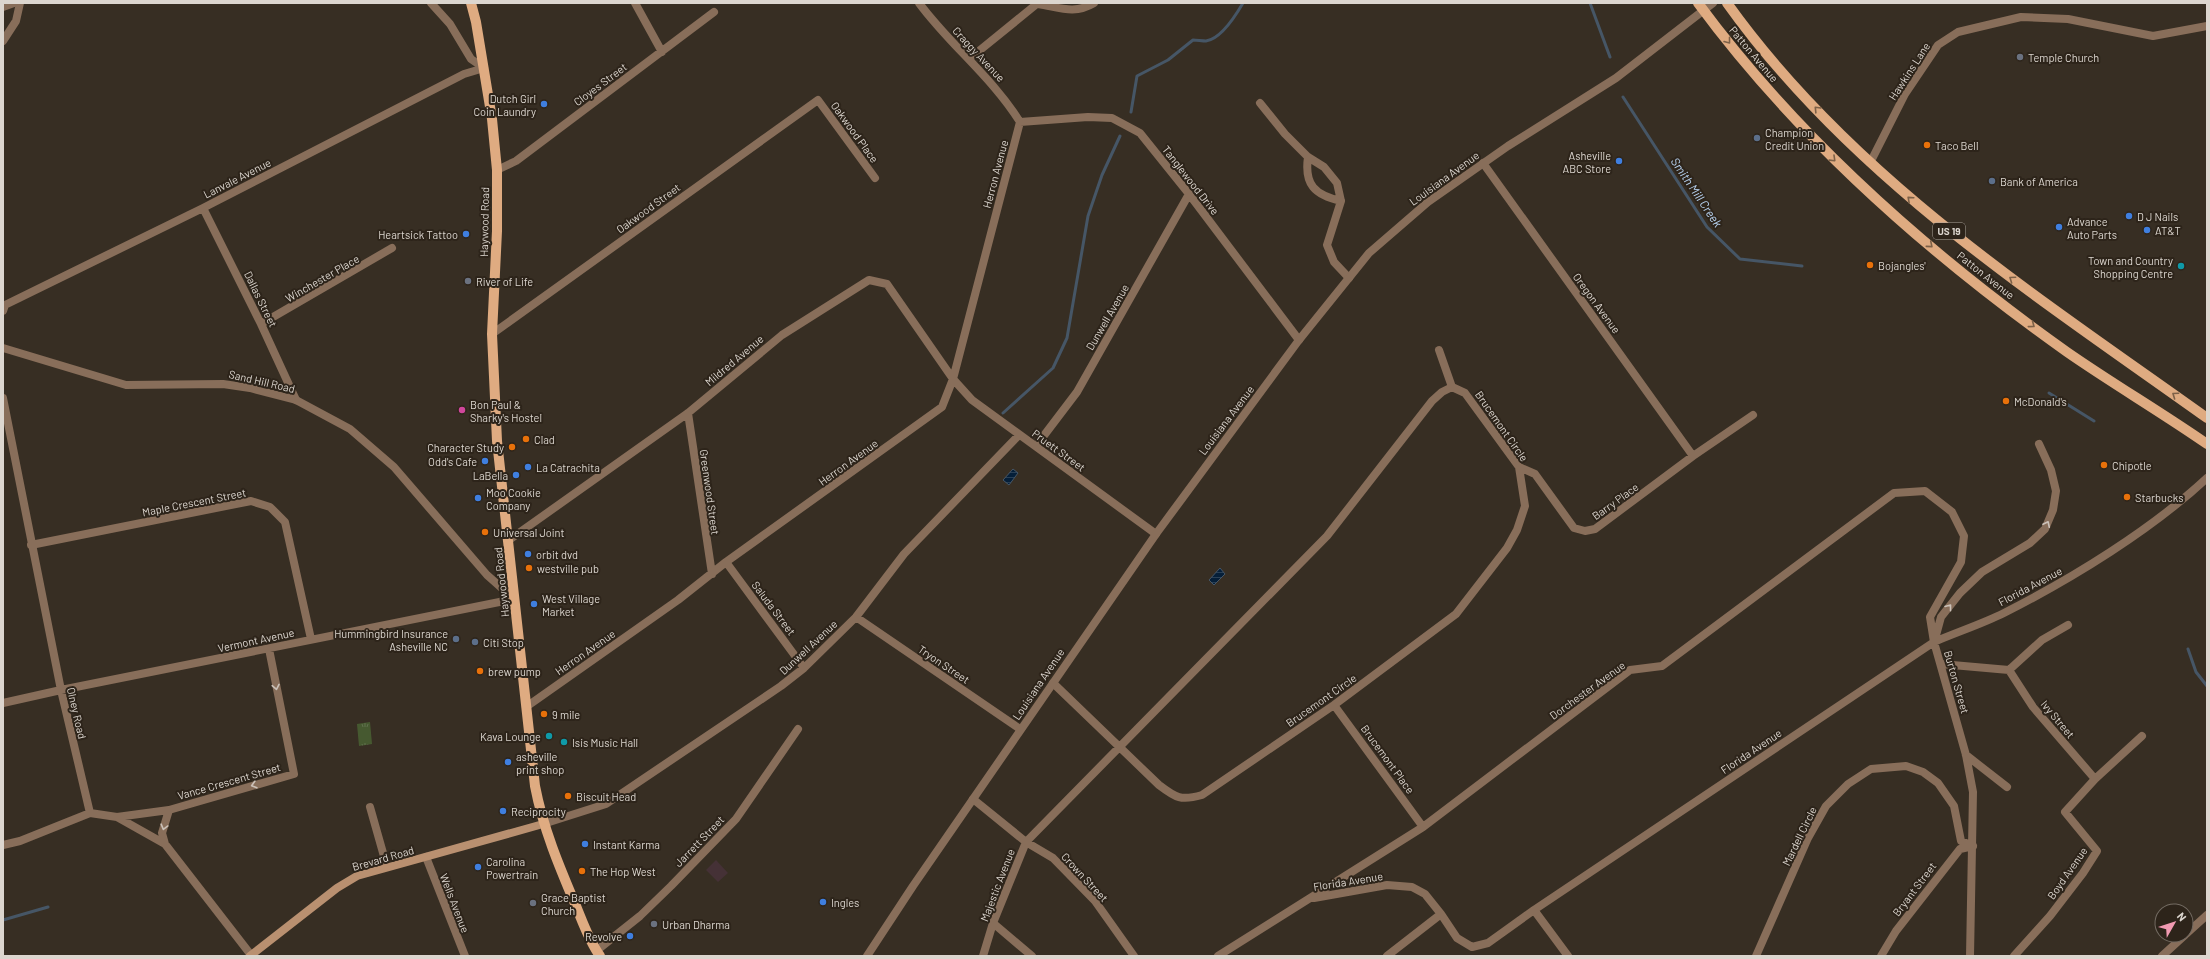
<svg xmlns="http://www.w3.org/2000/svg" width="2210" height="959" viewBox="0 0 2210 959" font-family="Barlow,sans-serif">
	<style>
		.commercial { fill: #453136 }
		.park { fill: url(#park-tufts) }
		.water { fill: url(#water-rules); stroke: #465666 }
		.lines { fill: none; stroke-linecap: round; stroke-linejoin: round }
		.stream { stroke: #465666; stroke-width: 3 }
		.minor { stroke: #886e5a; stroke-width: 8 }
		.tertiary { stroke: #886e5a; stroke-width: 8 }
		.secondary { stroke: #b99070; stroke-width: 8 }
		.primary { stroke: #dfab81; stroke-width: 10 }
		.oneway { stroke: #7d6148 }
		.oneway2 { stroke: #cbc1b8 }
		.worship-dot { fill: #6b7280; stroke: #2d241a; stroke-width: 1.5 }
		.shop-dot { fill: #3f7fe0; stroke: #2d241a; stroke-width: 1.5 }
		.service-dot { fill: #5c6f8a; stroke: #2d241a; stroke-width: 1.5 }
		.food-dot { fill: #e8710a; stroke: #2d241a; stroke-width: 1.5 }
		.culture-dot { fill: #0f9aa8; stroke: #2d241a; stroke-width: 1.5 }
		.hotel-dot { fill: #d1479c; stroke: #2d241a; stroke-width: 1.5 }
		.labels { text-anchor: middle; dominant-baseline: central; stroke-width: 4; stroke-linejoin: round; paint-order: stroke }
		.shield { fill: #2d241a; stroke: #a8a199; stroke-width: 1 }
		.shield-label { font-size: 10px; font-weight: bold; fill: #dcd6cf }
		.street-label { font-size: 11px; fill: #dcd6cf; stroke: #2d241a }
		.poi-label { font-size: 11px; fill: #dcd6cf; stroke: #2d241a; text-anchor: start }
		.water-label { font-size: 12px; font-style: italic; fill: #b7d2f0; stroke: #2d241a }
	</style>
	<defs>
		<pattern id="park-tufts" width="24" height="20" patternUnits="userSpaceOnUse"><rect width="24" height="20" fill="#465930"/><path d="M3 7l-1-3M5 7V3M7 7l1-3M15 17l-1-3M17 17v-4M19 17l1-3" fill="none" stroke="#60704d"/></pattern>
		<pattern id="water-rules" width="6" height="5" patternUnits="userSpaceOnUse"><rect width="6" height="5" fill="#051f39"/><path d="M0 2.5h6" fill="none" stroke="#293f55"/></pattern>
	</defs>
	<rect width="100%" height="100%" fill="#372e23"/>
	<path class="commercial" d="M716,860L728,873L718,882L706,870Z"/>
	<path class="park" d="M370,722L372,744L359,746L357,724Z"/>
	<path class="water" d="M1013,469L1018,473L1009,485L1003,480Z
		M1220,568L1225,574L1214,585L1209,580Z"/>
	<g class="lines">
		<path class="stream" d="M1590,3L1610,57
			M1623,97L1707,227L1740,259L1802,266
			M1131,112L1137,76L1168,60L1193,40C1197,40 1202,41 1206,41C1221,39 1236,15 1243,3
			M2049,393L2094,421
			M1003,413L1053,368L1067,338L1088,216L1102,175L1120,136
			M2188,649L2196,672L2207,686
			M3,920L48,907"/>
		<path class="minor" d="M635,3L662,52
			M919,3C950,45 992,77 1020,122
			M1038,4C1059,7 1074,15 1094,3
			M3,41L16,21L20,3
			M969,59L1038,3
			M1260,103L1285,134L1308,157L1324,167L1337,183L1341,201L1327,245L1334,262L1349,278
			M1020,122L1088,117L1112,118L1140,133L1189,194L1299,340
			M1308,157C1304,185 1315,195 1341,201
			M1483,163L1693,456
			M1870,163L1905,94L1938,45L1958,32L2021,17L2068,19L2153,36L2207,26
			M497,170L516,161L714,12
			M203,208L261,324L296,400
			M3,311L5,305L203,208L464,74L484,68
			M261,324L392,248
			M492,334L818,100L875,178
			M1439,350L1452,387
			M3,398L61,690L90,813L117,817L165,844L251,955
			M688,413L712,574
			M1036,446L1077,392L1189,194
			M1519,467L1535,474L1574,528L1585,531L1595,529L1693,456L1753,415
			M509,540L688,413L782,335L869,280L887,284L953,379L972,400L1156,534
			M31,545L251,501L270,507L285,522L311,639
			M726,562L804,668
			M856,617L1020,729
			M1935,639L1941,617L1960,593L1982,572L2030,543L2045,529L2053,510L2056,491L2051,470L2039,444
			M1941,664L2009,670L2042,640L2068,625
			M2009,670L2033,707L2095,779
			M1053,683L1159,785C1176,798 1181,801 1202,795L1334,705L1456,614L1507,548L1517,530L1525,506L1519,467L1465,393L1452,387
			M3,703L61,690L514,599
			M1334,705L1423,827
			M526,707L678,600L726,562L942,407L953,379L1020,122
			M1966,755L2007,787
			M973,799L1026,842L1053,858L1095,901L1134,956
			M370,807L387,867
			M117,817L169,810L294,774L269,649
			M543,824L606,804L781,686L804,668L856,617L904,554L1019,435
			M165,844L162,833L169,810
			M3,845L20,841L90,813
			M426,857L465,956
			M1314,898L1387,885L1412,887L1425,894L1441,914L1457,938L1472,947L1488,943L1534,910L1934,642C1957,632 1982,624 2004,613C2073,578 2151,530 2207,478
			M1534,910L1568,956
			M993,923L1032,956
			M2186,934L2207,915
			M596,951L640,916L671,886L736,819L798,729
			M983,956L993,923L1026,842L1327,536L1432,401L1442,392L1452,387
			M1218,956L1423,827L1630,670L1662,666L1894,493L1925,491L1952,512L1964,536L1961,562L1930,617L1934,642L1966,755L1973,792L1970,956
			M1387,956L1441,914
			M1756,956L1808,838L1826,806L1848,784L1871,769L1906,766L1923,772L1938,783L1954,806L1961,841L1973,846
			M1881,956L1896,931L1960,849L1973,846
			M2014,956L2050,916L2083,873L2097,851L2065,812L2095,779L2142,736
			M2162,956L2185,935"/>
		<path class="tertiary" d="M431,3L450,24L471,59L484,68
			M3,7L14,3
			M3,348L126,385L223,384L250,388L296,400L350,429L394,467L487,575L514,599
			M867,956L913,886L1156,534L1299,340L1369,253L1428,202L1508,146L1616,78L1713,3"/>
		<path class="secondary" d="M250,956L337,888L357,876L543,824"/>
		<path class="primary" d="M471,3L476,22L492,119L497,170V231L492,334L497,441L535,786C543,828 559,866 576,906C583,923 589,941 600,956
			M1698,3C1799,140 1929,254 2067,352C2113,384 2161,412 2207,444
			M1727,3C1852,178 2035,295 2207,418"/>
	</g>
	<defs><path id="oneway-chevron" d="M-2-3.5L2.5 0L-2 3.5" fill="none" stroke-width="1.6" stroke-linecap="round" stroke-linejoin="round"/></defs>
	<g class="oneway">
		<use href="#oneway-chevron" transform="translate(1728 41) rotate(52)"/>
		<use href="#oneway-chevron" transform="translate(1817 109) rotate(-134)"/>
		<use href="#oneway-chevron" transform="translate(1833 159) rotate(44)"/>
		<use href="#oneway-chevron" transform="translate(1910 199) rotate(-138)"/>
		<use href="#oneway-chevron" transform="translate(1930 245) rotate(40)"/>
		<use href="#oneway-chevron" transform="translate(2012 279) rotate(-145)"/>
		<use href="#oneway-chevron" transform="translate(2032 325) rotate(37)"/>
		<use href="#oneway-chevron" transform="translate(2175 395) rotate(-145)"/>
	</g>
	<g class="oneway2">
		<use href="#oneway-chevron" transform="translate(2047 524) rotate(-65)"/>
		<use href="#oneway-chevron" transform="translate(1949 607) rotate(-52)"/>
		<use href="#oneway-chevron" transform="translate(276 687) rotate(79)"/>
		<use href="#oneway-chevron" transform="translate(254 785) rotate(164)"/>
		<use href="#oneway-chevron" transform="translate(164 827) rotate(105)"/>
	</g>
	<g class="worship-dot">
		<circle cx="2020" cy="57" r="4"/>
		<circle cx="468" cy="281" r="4"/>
		<circle cx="533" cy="903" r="4"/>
		<circle cx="654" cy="924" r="4"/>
	</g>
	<g class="shop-dot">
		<circle cx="544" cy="104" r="4"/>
		<circle cx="1619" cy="161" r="4"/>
		<circle cx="2129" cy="216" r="4"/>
		<circle cx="2059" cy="227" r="4"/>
		<circle cx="2147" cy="230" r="4"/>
		<circle cx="466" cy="234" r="4"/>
		<circle cx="485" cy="461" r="4"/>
		<circle cx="528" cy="467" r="4"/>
		<circle cx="516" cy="475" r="4"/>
		<circle cx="478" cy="498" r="4"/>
		<circle cx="528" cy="554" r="4"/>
		<circle cx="534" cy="604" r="4"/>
		<circle cx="508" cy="762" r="4"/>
		<circle cx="503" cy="811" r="4"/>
		<circle cx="585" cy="844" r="4"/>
		<circle cx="478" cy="867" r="4"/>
		<circle cx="823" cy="902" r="4"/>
		<circle cx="630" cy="936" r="4"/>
	</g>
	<g class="service-dot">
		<circle cx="1757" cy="138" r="4"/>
		<circle cx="1992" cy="181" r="4"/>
		<circle cx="456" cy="639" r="4"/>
		<circle cx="475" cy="642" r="4"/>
	</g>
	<g class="food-dot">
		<circle cx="1927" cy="145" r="4"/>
		<circle cx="1870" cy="265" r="4"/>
		<circle cx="2006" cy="401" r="4"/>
		<circle cx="526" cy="439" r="4"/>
		<circle cx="512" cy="447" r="4"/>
		<circle cx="2104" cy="465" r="4"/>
		<circle cx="2127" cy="497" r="4"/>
		<circle cx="485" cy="532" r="4"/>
		<circle cx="529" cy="568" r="4"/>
		<circle cx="480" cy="671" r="4"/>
		<circle cx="544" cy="714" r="4"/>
		<circle cx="568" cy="796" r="4"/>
		<circle cx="582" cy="871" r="4"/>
	</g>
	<g class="culture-dot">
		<circle cx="2181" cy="266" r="4"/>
		<circle cx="549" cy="736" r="4"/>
		<circle cx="564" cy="742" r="4"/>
	</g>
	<circle class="hotel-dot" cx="462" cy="410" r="4"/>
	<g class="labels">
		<rect class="shield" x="1933" y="223" width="32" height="16" rx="3"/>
		<g class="shield-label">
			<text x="1949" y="231">US 19</text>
		</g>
		<g class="street-label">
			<text transform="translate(979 54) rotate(47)">Craggy Avenue</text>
			<text transform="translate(1754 54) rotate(50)">Patton Avenue</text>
			<text transform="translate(1909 71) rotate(-57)">Hawkins Lane</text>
			<text transform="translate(600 84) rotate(-37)">Cloyes Street</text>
			<text transform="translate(855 132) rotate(54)">Oakwood Place</text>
			<text transform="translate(995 174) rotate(-75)">Herron Avenue</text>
			<text transform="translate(237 178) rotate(-27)">Lanvale Avenue</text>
			<text transform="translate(1444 178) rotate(-36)">Louisiana Avenue</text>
			<text transform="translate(1191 180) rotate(52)">Tanglewood Drive</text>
			<text transform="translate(648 208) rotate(-36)">Oakwood Street</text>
			<text transform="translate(484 222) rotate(-89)">Haywood Road</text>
			<text transform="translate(1986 275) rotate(38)">Patton Avenue</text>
			<text transform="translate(322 278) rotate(-30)">Winchester Place</text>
			<text transform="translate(261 299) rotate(64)">Dallas Street</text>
			<text transform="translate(1597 303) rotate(54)">Oregon Avenue</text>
			<text transform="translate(1107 317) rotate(-60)">Dunwell Avenue</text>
			<text transform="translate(734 360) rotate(-40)">Mildred Avenue</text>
			<text transform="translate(262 381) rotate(13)">Sand Hill Road</text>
			<text transform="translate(1226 420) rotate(-53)">Louisiana Avenue</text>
			<text transform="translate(1502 426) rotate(55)">Brucemont Circle</text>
			<text transform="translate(1059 450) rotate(36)">Pruett Street</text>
			<text transform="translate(848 462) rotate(-36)">Herron Avenue</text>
			<text transform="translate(710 492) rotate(82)">Greenwood Street</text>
			<text transform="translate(1615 501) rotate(-36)">Barry Place</text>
			<text transform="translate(194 502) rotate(-11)">Maple Crescent Street</text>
			<text transform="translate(501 582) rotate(-96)">Haywood Road</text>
			<text transform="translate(2030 586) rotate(-28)">Florida Avenue</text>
			<text transform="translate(774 608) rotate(53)">Saluda Street</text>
			<text transform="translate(256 640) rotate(-12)">Vermont Avenue</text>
			<text transform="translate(808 647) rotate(-43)">Dunwell Avenue</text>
			<text transform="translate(585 652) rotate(-35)">Herron Avenue</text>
			<text transform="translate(944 664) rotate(34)">Tryon Street</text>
			<text transform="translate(1957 682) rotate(74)">Burton Street</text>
			<text transform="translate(1038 684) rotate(-56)">Louisiana Avenue</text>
			<text transform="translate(1587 690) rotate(-36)">Dorchester Avenue</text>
			<text transform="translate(1321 700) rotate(-35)">Brucemont Circle</text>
			<text transform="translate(77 713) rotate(77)">Olney Road</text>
			<text transform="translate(2058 719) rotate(50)">Ivy Street</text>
			<text transform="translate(1751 751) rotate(-34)">Florida Avenue</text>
			<text transform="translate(1388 759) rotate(54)">Brucemont Place</text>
			<text transform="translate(229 781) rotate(-16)">Vance Crescent Street</text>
			<text transform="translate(1799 836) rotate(-64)">Mardell Circle</text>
			<text transform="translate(699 841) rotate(-46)">Jarrett Street</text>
			<text transform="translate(383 858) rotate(-16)">Brevard Road</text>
			<text transform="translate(2067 873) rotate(-55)">Boyd Avenue</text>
			<text transform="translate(1085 877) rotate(47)">Crown Street</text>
			<text transform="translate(1348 881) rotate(-9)">Florida Avenue</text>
			<text transform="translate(997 885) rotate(-69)">Majestic Avenue</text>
			<text transform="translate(1914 889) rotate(-53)">Bryant Street</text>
			<text transform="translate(455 903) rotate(69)">Wells Avenue</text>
		</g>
		<g class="poi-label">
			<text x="2028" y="57">Temple Church</text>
			<text x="536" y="98" text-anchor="end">Dutch Girl<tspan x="536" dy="13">Coin Laundry</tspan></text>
			<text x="1765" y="132">Champion<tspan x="1765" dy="13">Credit Union</tspan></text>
			<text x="1935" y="145">Taco Bell</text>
			<text x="1611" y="155" text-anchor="end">Asheville<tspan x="1611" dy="13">ABC Store</tspan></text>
			<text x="2000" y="181">Bank of America</text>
			<text x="2137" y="216">D J Nails</text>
			<text x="2067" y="221">Advance<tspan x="2067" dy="13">Auto Parts</tspan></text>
			<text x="2155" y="230">AT&amp;T</text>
			<text x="458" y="234" text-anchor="end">Heartsick Tattoo</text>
			<text x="2173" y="260" text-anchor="end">Town and Country<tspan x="2173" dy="13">Shopping Centre</tspan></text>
			<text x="1878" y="265">Bojangles'</text>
			<text x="476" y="281">River of Life</text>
			<text x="2014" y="401">McDonald's</text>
			<text x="470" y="404">Bon Paul &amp;<tspan x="470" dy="13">Sharky's Hostel</tspan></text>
			<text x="534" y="439">Clad</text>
			<text x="504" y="447" text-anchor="end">Character Study</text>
			<text x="477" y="461" text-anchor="end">Odd's Cafe</text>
			<text x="2112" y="465">Chipotle</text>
			<text x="536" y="467">La Catrachita</text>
			<text x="508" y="475" text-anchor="end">LaBella</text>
			<text x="486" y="492">Moo Cookie<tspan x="486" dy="13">Company</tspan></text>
			<text x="2135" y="497">Starbucks</text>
			<text x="493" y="532">Universal Joint</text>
			<text x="536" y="554">orbit dvd</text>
			<text x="537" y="568">westville pub</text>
			<text x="542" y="598">West Village<tspan x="542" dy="13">Market</tspan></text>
			<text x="448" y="633" text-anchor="end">Hummingbird Insurance<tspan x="448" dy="13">Asheville NC</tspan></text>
			<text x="483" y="642">Citi Stop</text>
			<text x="488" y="671">brew pump</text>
			<text x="552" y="714">9 mile</text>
			<text x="541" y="736" text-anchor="end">Kava Lounge</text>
			<text x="572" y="742">Isis Music Hall</text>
			<text x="516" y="756">asheville<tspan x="516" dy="13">print shop</tspan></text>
			<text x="576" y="796">Biscuit Head</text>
			<text x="511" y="811">Reciprocity</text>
			<text x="593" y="844">Instant Karma</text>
			<text x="486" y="861">Carolina<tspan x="486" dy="13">Powertrain</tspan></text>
			<text x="590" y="871">The Hop West</text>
			<text x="541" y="897">Grace Baptist<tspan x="541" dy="13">Church</tspan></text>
			<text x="831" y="902">Ingles</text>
			<text x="662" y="924">Urban Dharma</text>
			<text x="622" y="936" text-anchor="end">Revolve</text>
		</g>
		<g class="water-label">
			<text transform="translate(1697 192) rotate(56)">Smith Mill Creek</text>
		</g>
	</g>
	<rect width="2210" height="959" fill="none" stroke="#dcd6cf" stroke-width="8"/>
	<g transform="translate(2174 923) rotate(51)"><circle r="19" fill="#2d241a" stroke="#736b62"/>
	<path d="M0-3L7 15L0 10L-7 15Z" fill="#f19ab1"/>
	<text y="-6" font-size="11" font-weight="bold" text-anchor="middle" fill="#dcd6cf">N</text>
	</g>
</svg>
